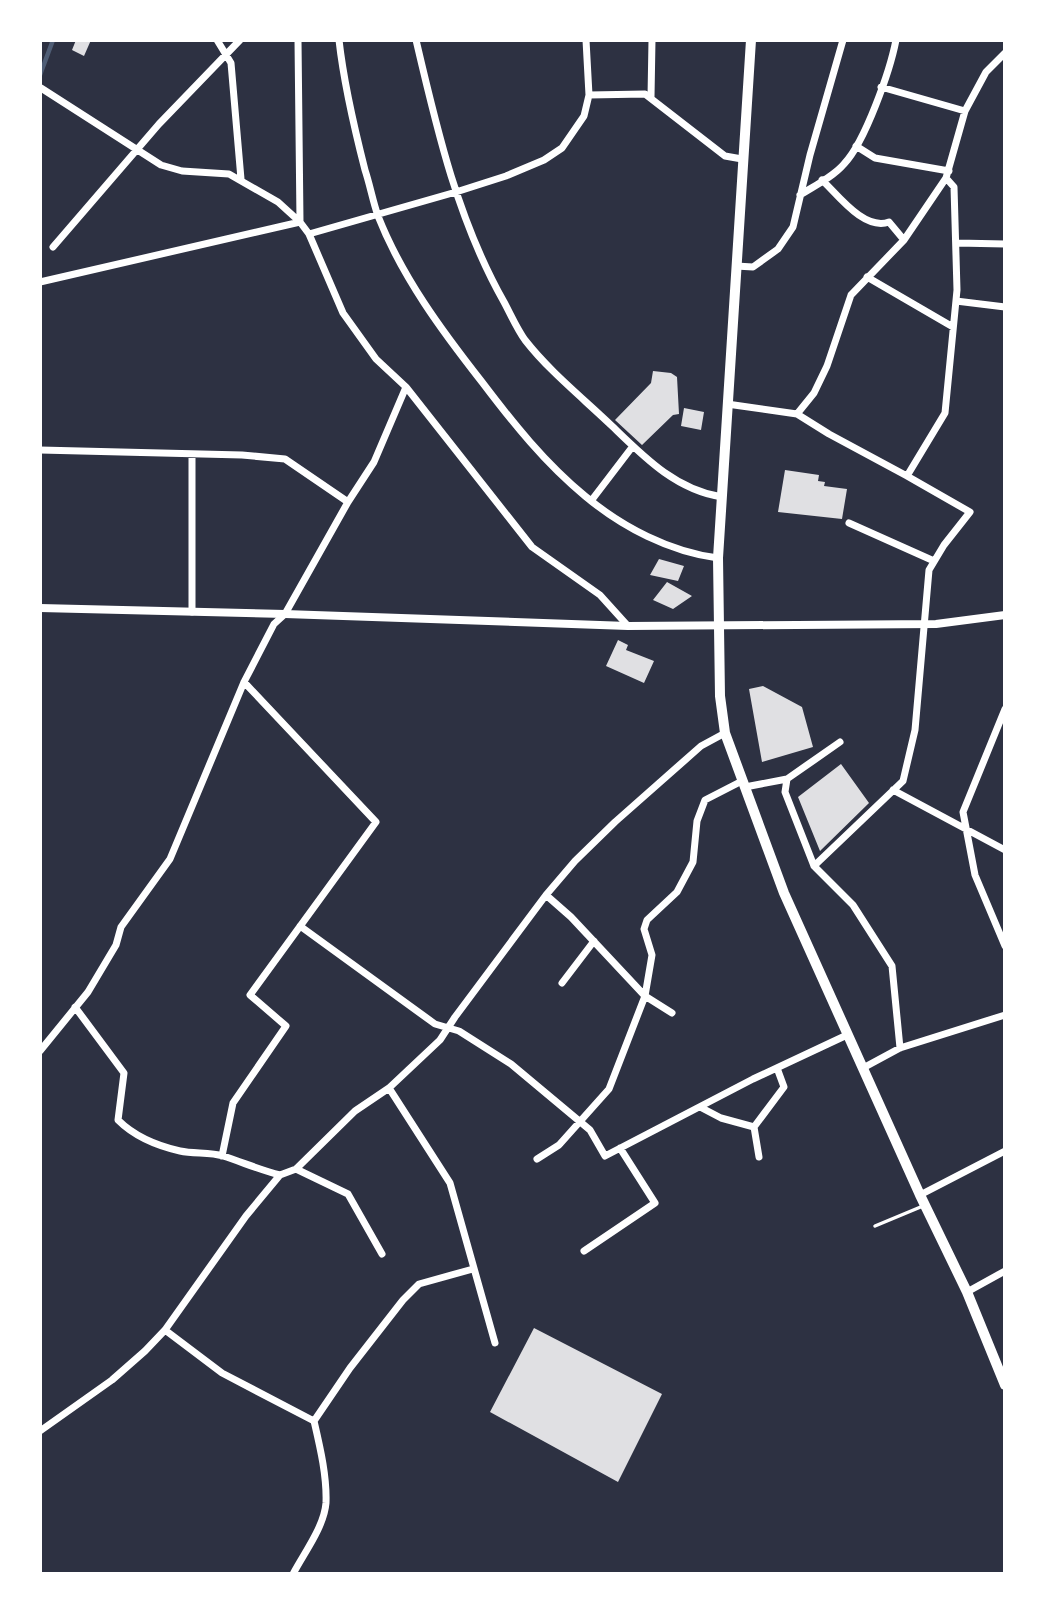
<svg xmlns="http://www.w3.org/2000/svg" width="1045" height="1614" viewBox="0 0 1045 1614" font-family="'Times New Roman',serif">
	<style>
		.lines { fill: none; stroke-linecap: round; stroke-linejoin: round }
		.stream { stroke: #4f5d75; stroke-width: 4.5 }
		.building { fill: #e0e0e3 }
		.service { stroke: #fff; stroke-width: 3.5 }
		.minor { stroke: #fff; stroke-width: 7 }
		.tertiary { stroke: #fff; stroke-width: 8 }
		.trunk { stroke: #fff; stroke-width: 10 }
	</style>
	<rect width="100%" height="100%" fill="#2d3142"/>
	<g class="lines">
		<path class="stream" d="M40,75L53,40"/>
	</g>
	<path class="building" d="M76,40H91L84,56L72,50Z
		M653,371L671,373L677,377L679,414L673,415L642,445L615,420L651,383Z
		M684,408L704,412L701,430L681,426Z
		M785,470L819,475L818,481L825,482L824,486L847,489L842,519L778,512Z
		M659,559L684,566L678,581L650,575Z
		M667,582L692,596L673,609L653,600Z
		M618,640L628,645L626,650L654,661L644,683L606,666Z
		M763,686L802,707L813,747L762,762L749,689Z
		M841,764L869,803L820,851L798,797Z
		M534,1328L662,1394L618,1482L490,1412Z"/>
	<g class="lines">
		<path class="service" d="M875,1226L923,1206"/>
		<path class="minor" d="M217,40L231,63L241,179
			M298,40L300,222
			M339,40C344,85 354,127 365,170C370,185 373,202 378,216C402,277 442,331 482,382C513,423 545,463 585,496C622,527 670,552 718,558
			M416,40C437,130 458,221 504,302C511,315 517,329 525,340C549,371 584,399 612,426C644,457 676,490 722,497
			M881,87L965,111
			M41,88L161,165L182,171L229,174L278,202L300,222L309,234L343,313L376,359L406,387L532,547L600,595L628,626
			M589,95L645,94L725,156L742,159
			M651,97L652,40
			M856,146L875,158L949,171
			M822,180C838,195 864,231 889,222L904,240
			M800,195C814,186 833,177 844,164C865,142 890,71 896,40
			M309,234L456,192L506,176L544,160L562,148L584,116L589,95L586,40
			M957,243L1005,244
			M53,247L159,124L240,40
			M736,266L753,267L778,249L793,227L810,155L843,40
			M867,277L953,327
			M40,282L300,222
			M956,301L1005,307
			M727,404L797,414L829,434L907,476
			M797,414L814,393L827,366L851,295L904,240L946,178
			M40,450L242,455L285,459L348,502
			M192,454V612
			M591,501L633,446
			M849,523L934,561
			M1005,709L963,812L975,875L1005,946
			M787,779L785,792L814,866L903,781L915,730L929,570L944,545L970,512L907,476L945,413L957,290L954,187L946,178L965,111L986,72L1005,53
			M745,787L787,779L840,742
			M893,790L1005,850
			M814,866L853,905L892,966L900,1048
			M546,895L571,917L645,996L672,1013
			M300,926L435,1024L459,1031L511,1064L590,1130L605,1156L753,1079L847,1035
			M562,983L594,941
			M75,1007L124,1073L118,1120C134,1136 158,1146 180,1151C194,1154 210,1152 223,1156C242,1162 260,1170 280,1175
			M40,1051L88,992L116,945L121,927L170,859L244,682L274,624L285,614L348,502L374,462L406,387
			M863,1068L900,1048L1005,1015
			M389,1088L450,1183L495,1343
			M700,1107L721,1118L754,1127L784,1087L777,1068
			M754,1127L759,1157
			M222,1156L233,1103L286,1026L250,995L376,822L244,682
			M537,1159L559,1145L609,1089L645,996L652,955L644,929L647,920L677,892L693,862L697,821L705,800L742,781
			M296,1169L348,1194L382,1254
			M920,1195L1005,1151
			M584,1251L655,1203L620,1148
			M967,1292L1005,1271
			M165,1330L222,1373L314,1421
			M40,1431L112,1380L145,1351L165,1330L246,1216L280,1175L296,1169L355,1111L389,1088L440,1040L455,1017L546,895L575,861L615,822L701,746L725,733
			M293,1574C304,1553 324,1527 326,1503C327,1476 320,1447 314,1421L350,1368L403,1300L419,1284L473,1269"/>
		<path class="tertiary" d="M40,608L285,614L628,626L936,624L1005,615"/>
		<path class="trunk" d="M751,40L718,558L720,696L725,733L784,893L920,1195L967,1292L1005,1385"/>
	</g>
	<rect width="1045" height="1614" fill="none" stroke="#ffffff" stroke-width="84"/>
</svg>
